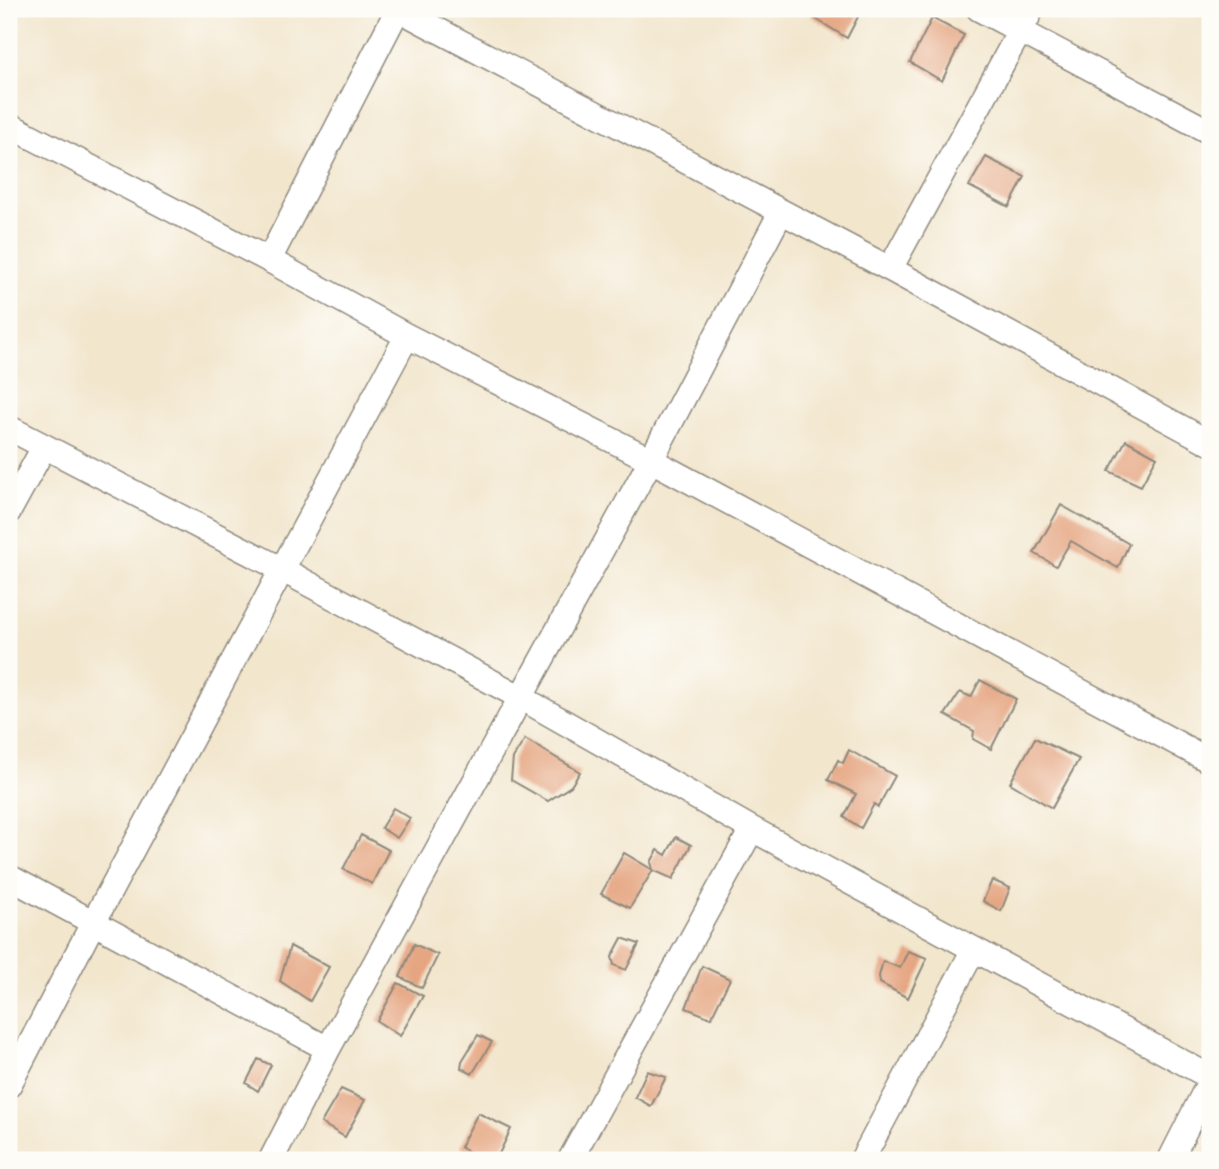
<svg xmlns="http://www.w3.org/2000/svg" width="1219" height="1169" viewBox="0 0 1219 1169" font-family="Pangolin,sans-serif">
	<style>
		.building { fill: #e5a581 }
		.lines { fill: none; stroke-linecap: round; stroke-linejoin: round }
		.street-casing { stroke: #8e887c; stroke-width: 27 }
		.street { stroke: #fff; stroke-width: 24 }
	</style>
	<rect width="100%" height="100%" fill="#fdfcf7"/>
	<filter id="ink" filterUnits="userSpaceOnUse"><feTurbulence type="fractalNoise" baseFrequency=".0143" numOctaves="2"/><feDisplacementMap in="SourceGraphic" scale="14" xChannelSelector="R" yChannelSelector="G"/><feConvolveMatrix kernelMatrix="1 2 1 2 8 2 1 2 1" color-interpolation-filters="sRGB"/></filter>
	<filter id="wash" filterUnits="userSpaceOnUse"><feTurbulence type="fractalNoise" baseFrequency=".00686" numOctaves="4" result="noise"/><feDisplacementMap in="SourceGraphic" scale="28" xChannelSelector="R" yChannelSelector="G"/><feGaussianBlur stdDeviation="1.57" result="paint"/><feColorMatrix in="noise" values="0 0 0 0 0 0 0 0 0 0 0 0 0 0 0 0 0 1.4 0 .05"/><feComposite in="paint" operator="in"/></filter>
	<g filter="url(#wash)">
		<rect width="100%" height="100%" fill="#f2e6cd"/>
		<g id="blocks">
			<path class="building" d="M815,9H862L847,38L811,16Z
				M932,18L964,35L942,81L910,62Z
				M986,157L1025,177L1009,207L969,186Z
				M1126,440L1157,457L1141,486L1109,471Z
				M1061,505L1129,544L1118,568L1071,541L1056,566L1034,553Z
				M980,680L1016,699L991,749L973,739L974,731L945,715L960,692L971,697Z
				M1035,738L1079,759L1052,808L1010,783Z
				M525,739L580,772L571,786L548,801L511,780L513,758Z
				M849,750L895,776L878,807L874,804L861,828L844,817L856,794L828,780L838,760L843,763Z
				M393,808L410,818L397,838L381,828Z
				M361,835L389,850L372,884L343,869Z
				M676,837L691,845L673,879L653,870L630,908L601,894L624,853L653,870L651,862L658,850L666,855Z
				M992,880L1010,888L1001,911L983,901Z
				M622,938L639,944L626,970L614,965L612,957Z
				M414,944L438,955L422,988L400,977Z
				M290,946L329,967L310,1001L280,981Z
				M908,951L927,958L908,998L880,983L879,976L883,961L900,968Z
				M702,966L730,979L711,1018L686,1008Z
				M398,983L423,996L400,1036L377,1021Z
				M478,1035L492,1042L472,1074L461,1068L462,1061Z
				M258,1059L271,1065L258,1091L246,1083Z
				M647,1071L666,1077L651,1106L635,1097Z
				M341,1089L365,1100L345,1137L321,1123Z
				M478,1113L511,1129L496,1160H483L460,1147Z"/>
		</g>
	</g>
	<g filter="url(#ink)">
		<use href="#blocks" fill-opacity="0" stroke="#8e887c" stroke-width="2"/>
		<g class="lines">
			<g class="street-casing">
				<path id="street" d="M398,9L890,269L1210,443
					M979,9L1210,132
					M9,125L269,260L407,336L651,460L1210,761
					M269,260L398,9
					M890,269L1032,9
					M9,428L281,569L520,697L752,829L1210,1077
					M9,511L44,447
					M9,877L328,1049
					M9,1085L93,923L407,336
					M271,1160L328,1049L651,460L781,212
					M570,1160L752,829
					M862,1160L974,949
					M1170,1160L1210,1081"/>
			</g>
			<use href="#street" class="street"/>
		</g>
	</g>
	<rect width="1219" height="1169" fill="none" stroke="#fdfcf7" stroke-width="35"/>
</svg>
